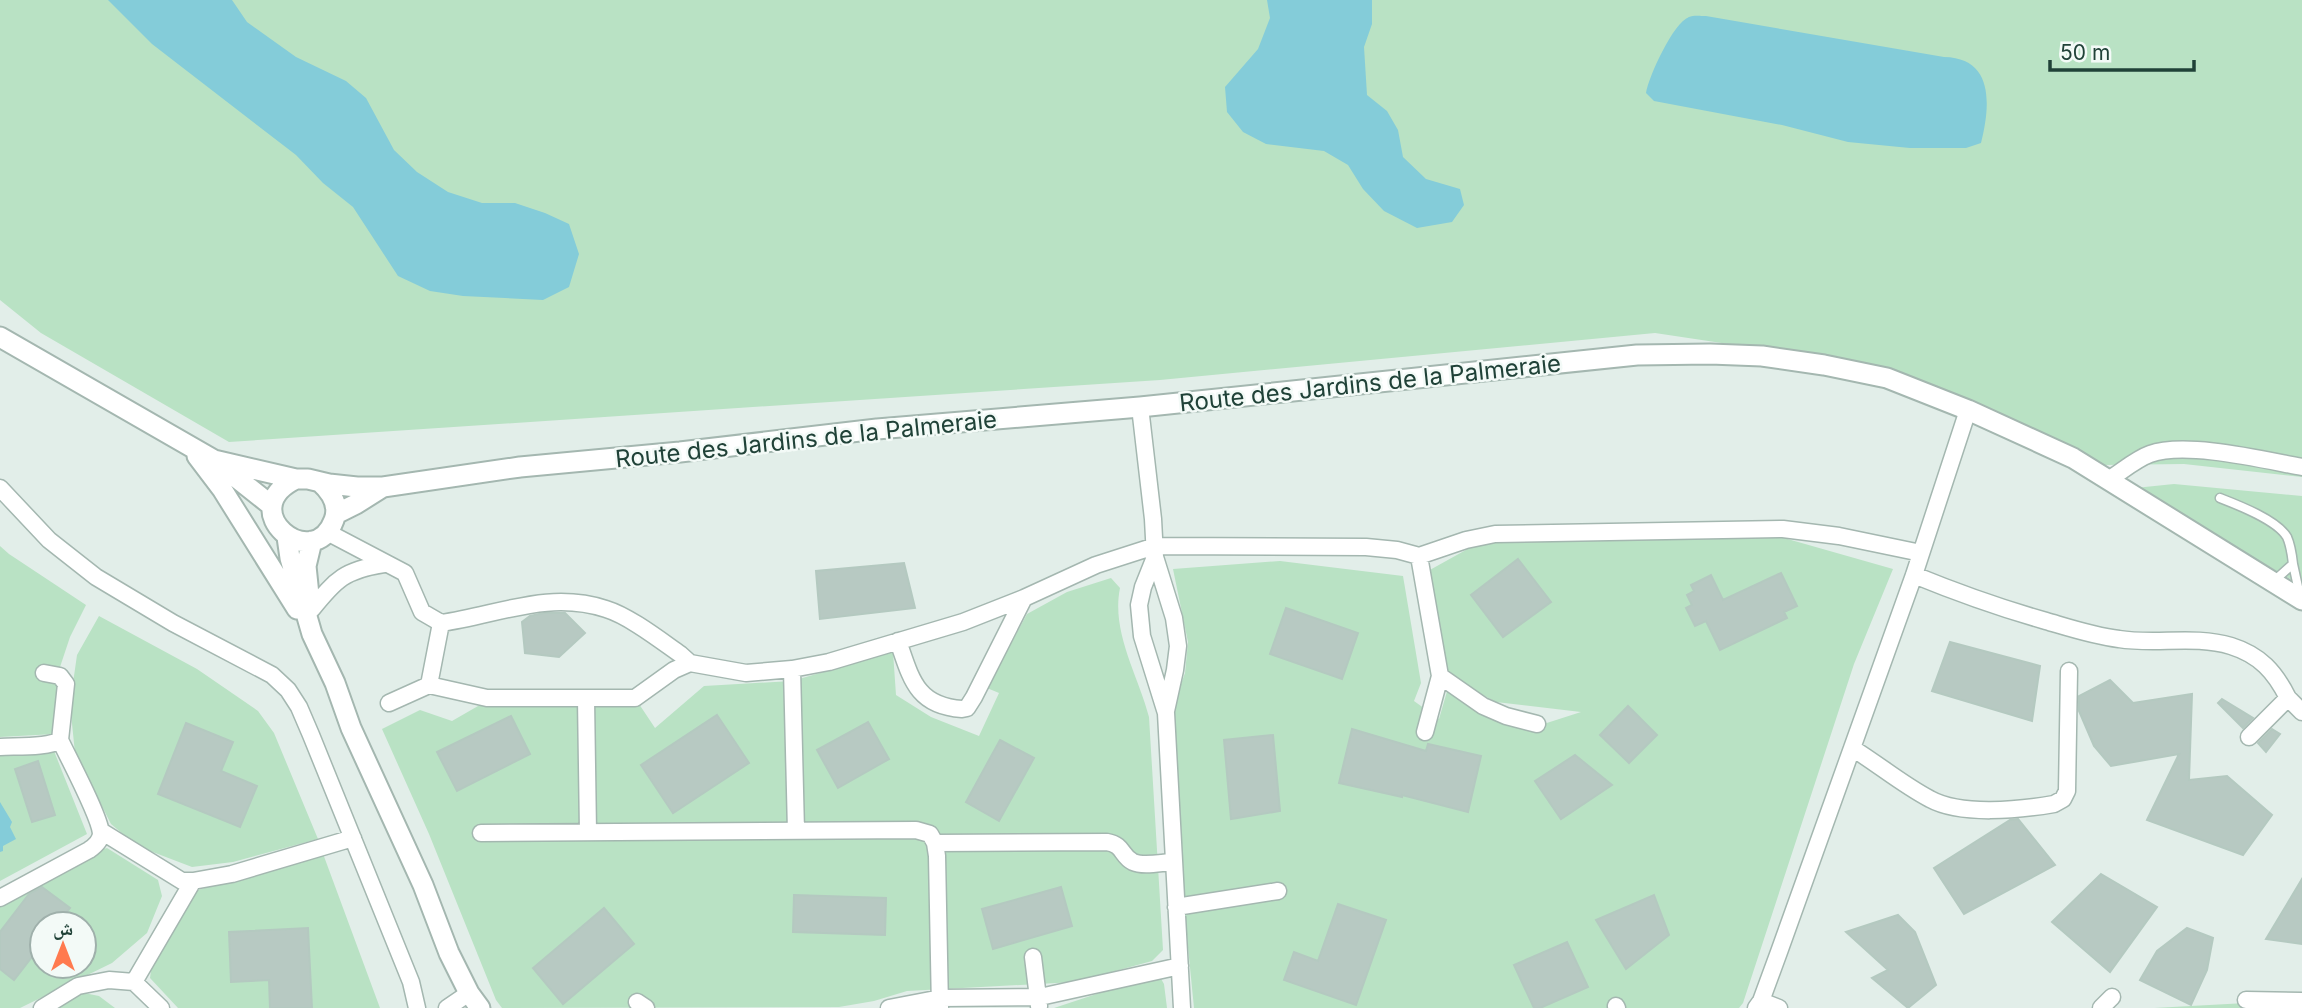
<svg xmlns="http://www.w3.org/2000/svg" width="2302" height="1008" viewBox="0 0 2302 1008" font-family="Inter,'Noto Naskh Arabic',sans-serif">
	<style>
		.green { fill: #b9e2c4; fill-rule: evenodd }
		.water { fill: #84ccd9 }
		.building { fill: #b7c9c2; stroke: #b4c9c0; stroke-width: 2 }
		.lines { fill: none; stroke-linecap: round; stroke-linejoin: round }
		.service-casing { stroke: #a4b7b0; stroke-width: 11 }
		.minor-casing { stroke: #a4b7b0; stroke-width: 19 }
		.tertiary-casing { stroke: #a4b7b0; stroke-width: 23 }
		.service { stroke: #fff; stroke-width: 8 }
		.minor { stroke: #fff; stroke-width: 16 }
		.tertiary { stroke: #fff; stroke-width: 19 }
		.labels { text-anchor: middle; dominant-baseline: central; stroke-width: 5; stroke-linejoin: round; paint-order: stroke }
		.street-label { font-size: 24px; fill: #204238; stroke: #f3faf7 }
	</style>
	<rect width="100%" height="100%" fill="#e2eee9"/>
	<path class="green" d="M0,0H2302V477L2184,464L2104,465L1894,369L1655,333L1160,380L229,442L41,333L0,300Z
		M2174,484L2302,496V586L2135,488Z
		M1648,538H1784L1893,569L1854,664L1743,1003L1739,1008H1194L1183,897L1174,704L1185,673L1188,642L1173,569L1280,561L1403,576L1421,683L1414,701L1439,719L1448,688L1525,730L1581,712L1496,702L1445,675L1428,571L1482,541Z
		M0,546L9,554L86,605L70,637L57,676L55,734L0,737Z
		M1111,578L1120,588C1111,632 1138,675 1149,717L1163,950L1152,961L1075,982L907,991L874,1001L839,1007L502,1008L496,1000L429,834L382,729L420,710L452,721L485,702L635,698L655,728L704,686L792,681L893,652L896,695L931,717L979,736L999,693L987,688L1027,614L1067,592Z
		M99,616L197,669L258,711L274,733L318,839L233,862L192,867L137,846L111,824L75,753L70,704L77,655Z
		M52,746L87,834L0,881V750Z
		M107,848L158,880L162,896L147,933L112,963L20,1008H0V901L78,857ZM42,924H84V966H42Z
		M322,851L380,1008H178L150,978L154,949L195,891Z
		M1160,977L1164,984L1167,1008H1054L1145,978Z
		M84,993L99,996L115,1008H52Z
		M2246,1003L2302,1008H2154Z"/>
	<path class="water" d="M108,0H232L247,22L296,57L346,81L366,98L394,150L417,172L448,192L482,203H515L545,213L569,224L579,254L569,287L543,300L463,296L430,291L398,276L353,207L323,183L296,155L152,44Z
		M1267,0H1372V24L1364,47L1367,95L1387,111L1398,130L1403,157L1426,179L1460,189L1464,205L1452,222L1417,228L1384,211L1363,189L1348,165L1324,151L1266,144L1243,132L1227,112L1225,87L1258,49L1270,18Z
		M1706,16L1944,57C1995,58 1990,107 1981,143L1966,148H1910L1848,142L1782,125L1654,101L1646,93C1649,76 1673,23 1689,17C1693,15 1701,16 1706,16Z
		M0,802L12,822L10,827L16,839L3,846V851L0,852Z"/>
	<path class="building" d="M1518,559L1551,602L1503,637L1471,595Z
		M904,563L915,608L820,619L816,571Z
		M1781,573L1797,606L1784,612L1787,618L1720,650L1706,621L1695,626L1686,608L1692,605L1687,595L1694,591L1691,585L1711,575L1723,600Z
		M1286,608L1358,633L1342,679L1270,654Z
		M544,613H565L585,633L559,657L525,653L522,622L530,616Z
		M1950,642L2040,666L2032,721L1932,691Z
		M2110,680L2133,703L2192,694L2189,780L2227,776L2272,815L2243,855L2147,820L2179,754L2111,766L2094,746L2079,711V696Z
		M2222,699L2253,718L2243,728L2218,703Z
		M1628,706L1657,735L1629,763L1600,735Z
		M717,715L749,763L673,813L641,765Z
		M511,716L530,754L457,791L437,752Z
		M868,722L889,759L838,788L817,750Z
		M186,723L233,742L221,771L257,786L240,827L158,794Z
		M1352,729L1426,751L1428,744L1481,756L1468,812L1402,795V797L1339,783Z
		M2272,729L2280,734L2266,752L2258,743Z
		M1273,735L1280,811L1231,819L1224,740Z
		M1000,740L1034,758L999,821L966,802Z
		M1575,755L1612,785L1561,819L1535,781Z
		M38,761L55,815L32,822L15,769Z
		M2018,819L2055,865L1964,914L1934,868L2010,820Z
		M2101,874L2157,907L2110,972L2052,922Z
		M2302,879V944L2266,939Z
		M42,887L70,908L57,924H42V944L14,980L0,969V932L29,894Z
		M1061,887L1072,926L993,949L982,909Z
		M794,895L886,898L885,935L793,932Z
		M1654,895L1669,935L1626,969L1596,920Z
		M1338,904L1386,920L1356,1005L1284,980L1294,952L1318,961Z
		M604,908L634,944L563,1004L533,968Z
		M1898,915L1915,932L1936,985L1908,1008L1872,978L1888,970L1846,932Z
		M308,928L312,1008H270L269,980L231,982L229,932Z
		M2187,928L2213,938L2207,970L2191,1005L2140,980L2157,951Z
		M1567,942L1588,987L1540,1008H1534L1514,965Z"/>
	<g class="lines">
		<g class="service-casing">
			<path id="service" d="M2220,498C2238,505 2277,520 2287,537C2291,546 2292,555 2293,564
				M2275,580L2293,564L2300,596"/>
		</g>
		<g class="minor-casing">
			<path id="minor" d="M1140,407L1153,519L1155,557L1174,618L1178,646L1175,670L1166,711
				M2108,480C2121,472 2136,459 2150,454C2186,441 2264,460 2302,467
				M0,488L49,540L96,577L173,623L272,675L288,690L299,707L311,735L411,982L417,1008
				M327,532L405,573L422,612L441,623C498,615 548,590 606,609C629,616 660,640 680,654L690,663L746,673L792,669L829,662L963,622L1024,598L1096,565L1155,546L1366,547L1397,550L1419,556L1466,540L1495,534L1783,529L1839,536L1921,553
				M1419,556L1440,676L1425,732
				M1155,557L1143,587L1139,605L1142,636L1166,713L1182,1008
				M1914,575C1958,593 2000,608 2046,621C2070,628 2094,636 2119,639C2155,645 2195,635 2231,646C2260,655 2275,672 2288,698L2249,737
				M312,609C336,579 345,570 384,564
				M441,623L429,685L487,698H635L674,670L690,663
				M898,641C911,678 916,706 962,709L967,708L974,697L1024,598
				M792,669L796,831
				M1440,676L1483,706L1506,716L1537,724
				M2288,698L2302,712
				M586,699L588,832
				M389,703L429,685
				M0,747C16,746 48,748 60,740L66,684L60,676L44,673
				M1852,748C1878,764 1903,785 1930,799C1961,816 2019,810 2054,804L2063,799L2067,791L2069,671
				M101,831L182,881H193L232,874L353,838
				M481,833L916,830L930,834L935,843L937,856L940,1008
				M935,843L1107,842C1124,845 1121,856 1133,862C1144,867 1163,862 1174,862
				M0,898L89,850C95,846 101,841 101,833C99,815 69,759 60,740
				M1176,907L1278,891
				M1033,957L1039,1006
				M134,982L193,881
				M2246,1000L2302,1001
				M1761,1001L1779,1008
				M637,1002L646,1008
				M1616,1006L1617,1008
				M42,1008L78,986L109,980L134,982L161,1008
				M447,1008L469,993
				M889,1008L941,998L1040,997L1180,966
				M1756,1008L1761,1001L1779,952L1914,575L1968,410
				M2101,1008L2112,997"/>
		</g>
		<g class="tertiary-casing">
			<path id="tertiary" d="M0,337L214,460L272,506
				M197,456L222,489L297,609
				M214,460L296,479H308L329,484L357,487H383L520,467L680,452L877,429L1140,407L1637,355L1710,354L1762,356L1824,365L1887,378L1968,410L2073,458L2302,600
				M296,479C232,510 313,576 334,520C340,505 331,492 320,482
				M336,514L356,504L383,487
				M287,537L290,558L312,634L335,683L351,728L423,885L449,953L469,993L480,1008
				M309,595L306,566L312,541"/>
		</g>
		<use href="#service" class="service"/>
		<use href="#minor" class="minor"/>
		<use href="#tertiary" class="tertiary"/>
	</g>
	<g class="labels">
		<g class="street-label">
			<text transform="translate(1370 383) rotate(-6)">Route des Jardins de la Palmeraie</text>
			<text transform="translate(806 439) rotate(-6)">Route des Jardins de la Palmeraie</text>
		</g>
	</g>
	<g transform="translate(63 945)"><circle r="33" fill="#f3faf7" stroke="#9fb0ab" stroke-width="2"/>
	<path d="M0-5L12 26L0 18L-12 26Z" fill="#ff7a4f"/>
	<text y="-10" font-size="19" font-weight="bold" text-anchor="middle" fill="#204238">ش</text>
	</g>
	<path d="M2050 60v10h144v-10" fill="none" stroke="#204238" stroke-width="3.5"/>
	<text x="2060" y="60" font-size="21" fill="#204238" stroke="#f3faf7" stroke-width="5" paint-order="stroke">50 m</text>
</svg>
